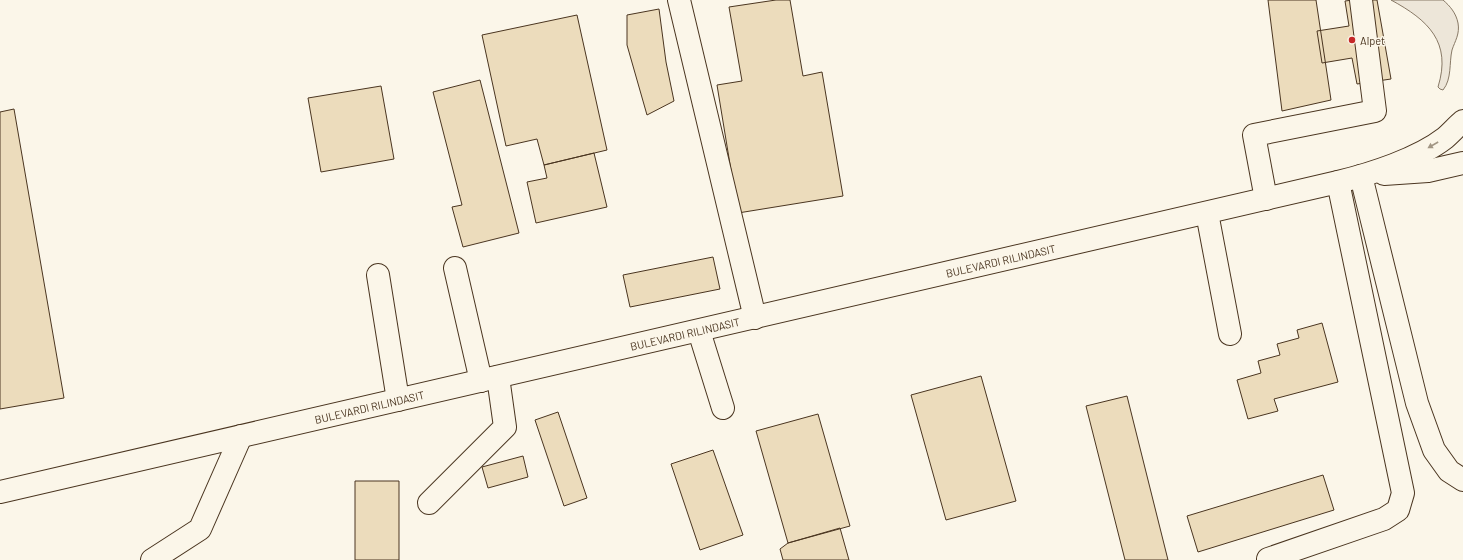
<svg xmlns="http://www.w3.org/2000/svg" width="1463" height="560" viewBox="0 0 1463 560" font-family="Barlow,sans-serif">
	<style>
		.green { fill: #ede6d9; stroke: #887966 }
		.building { fill: #ecdcbc; stroke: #4a3520 }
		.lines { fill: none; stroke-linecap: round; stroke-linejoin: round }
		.minor-casing { stroke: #4a3520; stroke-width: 24 }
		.major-casing { stroke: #4a3520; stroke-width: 24 }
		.minor { stroke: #fbf6e9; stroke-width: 22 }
		.major { stroke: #fbf6e9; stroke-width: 22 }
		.oneway { fill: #a29684 }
		.poi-dot { fill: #c62828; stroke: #fbf6e9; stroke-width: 1.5 }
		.labels { text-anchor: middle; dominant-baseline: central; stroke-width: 3; stroke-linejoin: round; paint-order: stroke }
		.poi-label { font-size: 11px; fill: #4a3520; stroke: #fbf6e9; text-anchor: start }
		.street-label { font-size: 11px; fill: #4a3520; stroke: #fbf6e9 }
	</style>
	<rect width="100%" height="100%" fill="#fbf6e9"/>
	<path class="green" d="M1391,0H1443C1450,6 1456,13 1458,23C1460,34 1455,41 1452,50C1449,63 1452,79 1443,90L1440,89L1438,87C1452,42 1428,20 1391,0Z"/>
	<path class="building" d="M776,0H790L803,76L822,72L843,196L738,213L717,85L742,81L729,7Z
		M1268,0H1316L1331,100L1282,111Z
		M1353,0H1377L1391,79L1357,84L1352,58L1322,63L1317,31L1349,26L1345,1Z
		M659,9L666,62L674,101L647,115L627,45V15Z
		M577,15L607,150L544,165L537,139L506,146L482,35Z
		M480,80L519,233L463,247L452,207L462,205L433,92Z
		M381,86L394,159L321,172L308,98Z
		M14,109L64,398L0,409V112Z
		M594,153L607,207L536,223L527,182L547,178L544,165Z
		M713,257L720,289L630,307L623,275Z
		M1322,323L1338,382L1274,399L1278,411L1248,419L1237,380L1261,373L1258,361L1280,355L1277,344L1299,338L1297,330Z
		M981,376L1016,501L946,520L911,395Z
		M1127,396L1168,560H1125L1086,406Z
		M558,412L587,498L564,506L535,420Z
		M818,414L850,526L788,543L756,431Z
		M713,450L743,535L700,550L671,464Z
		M523,456L528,477L488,488L482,467Z
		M1323,475L1334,510L1198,552L1187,516Z
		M355,481H399V560H355Z
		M840,528L849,560H783L780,549L788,543Z"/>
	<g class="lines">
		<g class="minor-casing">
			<path id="minor" d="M679,0L755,318
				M1361,176L1417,403L1434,450L1449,471L1463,480
				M1266,199L1254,135L1375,111L1361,0
				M1207,213L1230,334
				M455,268L481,381
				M378,275L398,400
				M699,331L723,408
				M429,503L505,427L498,377
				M1268,559L1384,519L1398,510L1403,493L1338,182
				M152,560L200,529L241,436"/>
		</g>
		<g class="major-casing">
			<g id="major">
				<path d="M1384,174L1428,171L1463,163"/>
				<path id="s1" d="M0,492L1338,182C1371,174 1418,159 1445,138C1451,133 1457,126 1463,121"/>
			</g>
		</g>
		<use href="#minor" class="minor"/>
		<use href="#major" class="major"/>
	</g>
	<defs><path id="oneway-solid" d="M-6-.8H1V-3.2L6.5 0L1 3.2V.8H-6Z"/></defs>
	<use class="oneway" href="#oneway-solid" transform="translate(1433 145) rotate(150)"/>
	<circle class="poi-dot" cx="1352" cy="40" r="4"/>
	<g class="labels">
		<g class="poi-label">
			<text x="1360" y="40">Alpet</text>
		</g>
		<g class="street-label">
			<text stroke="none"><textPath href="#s1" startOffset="1027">BULEVARDI RILINDASIT</textPath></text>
			<text stroke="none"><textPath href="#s1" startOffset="703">BULEVARDI RILINDASIT</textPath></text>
			<text stroke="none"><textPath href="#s1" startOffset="379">BULEVARDI RILINDASIT</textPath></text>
		</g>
	</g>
</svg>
